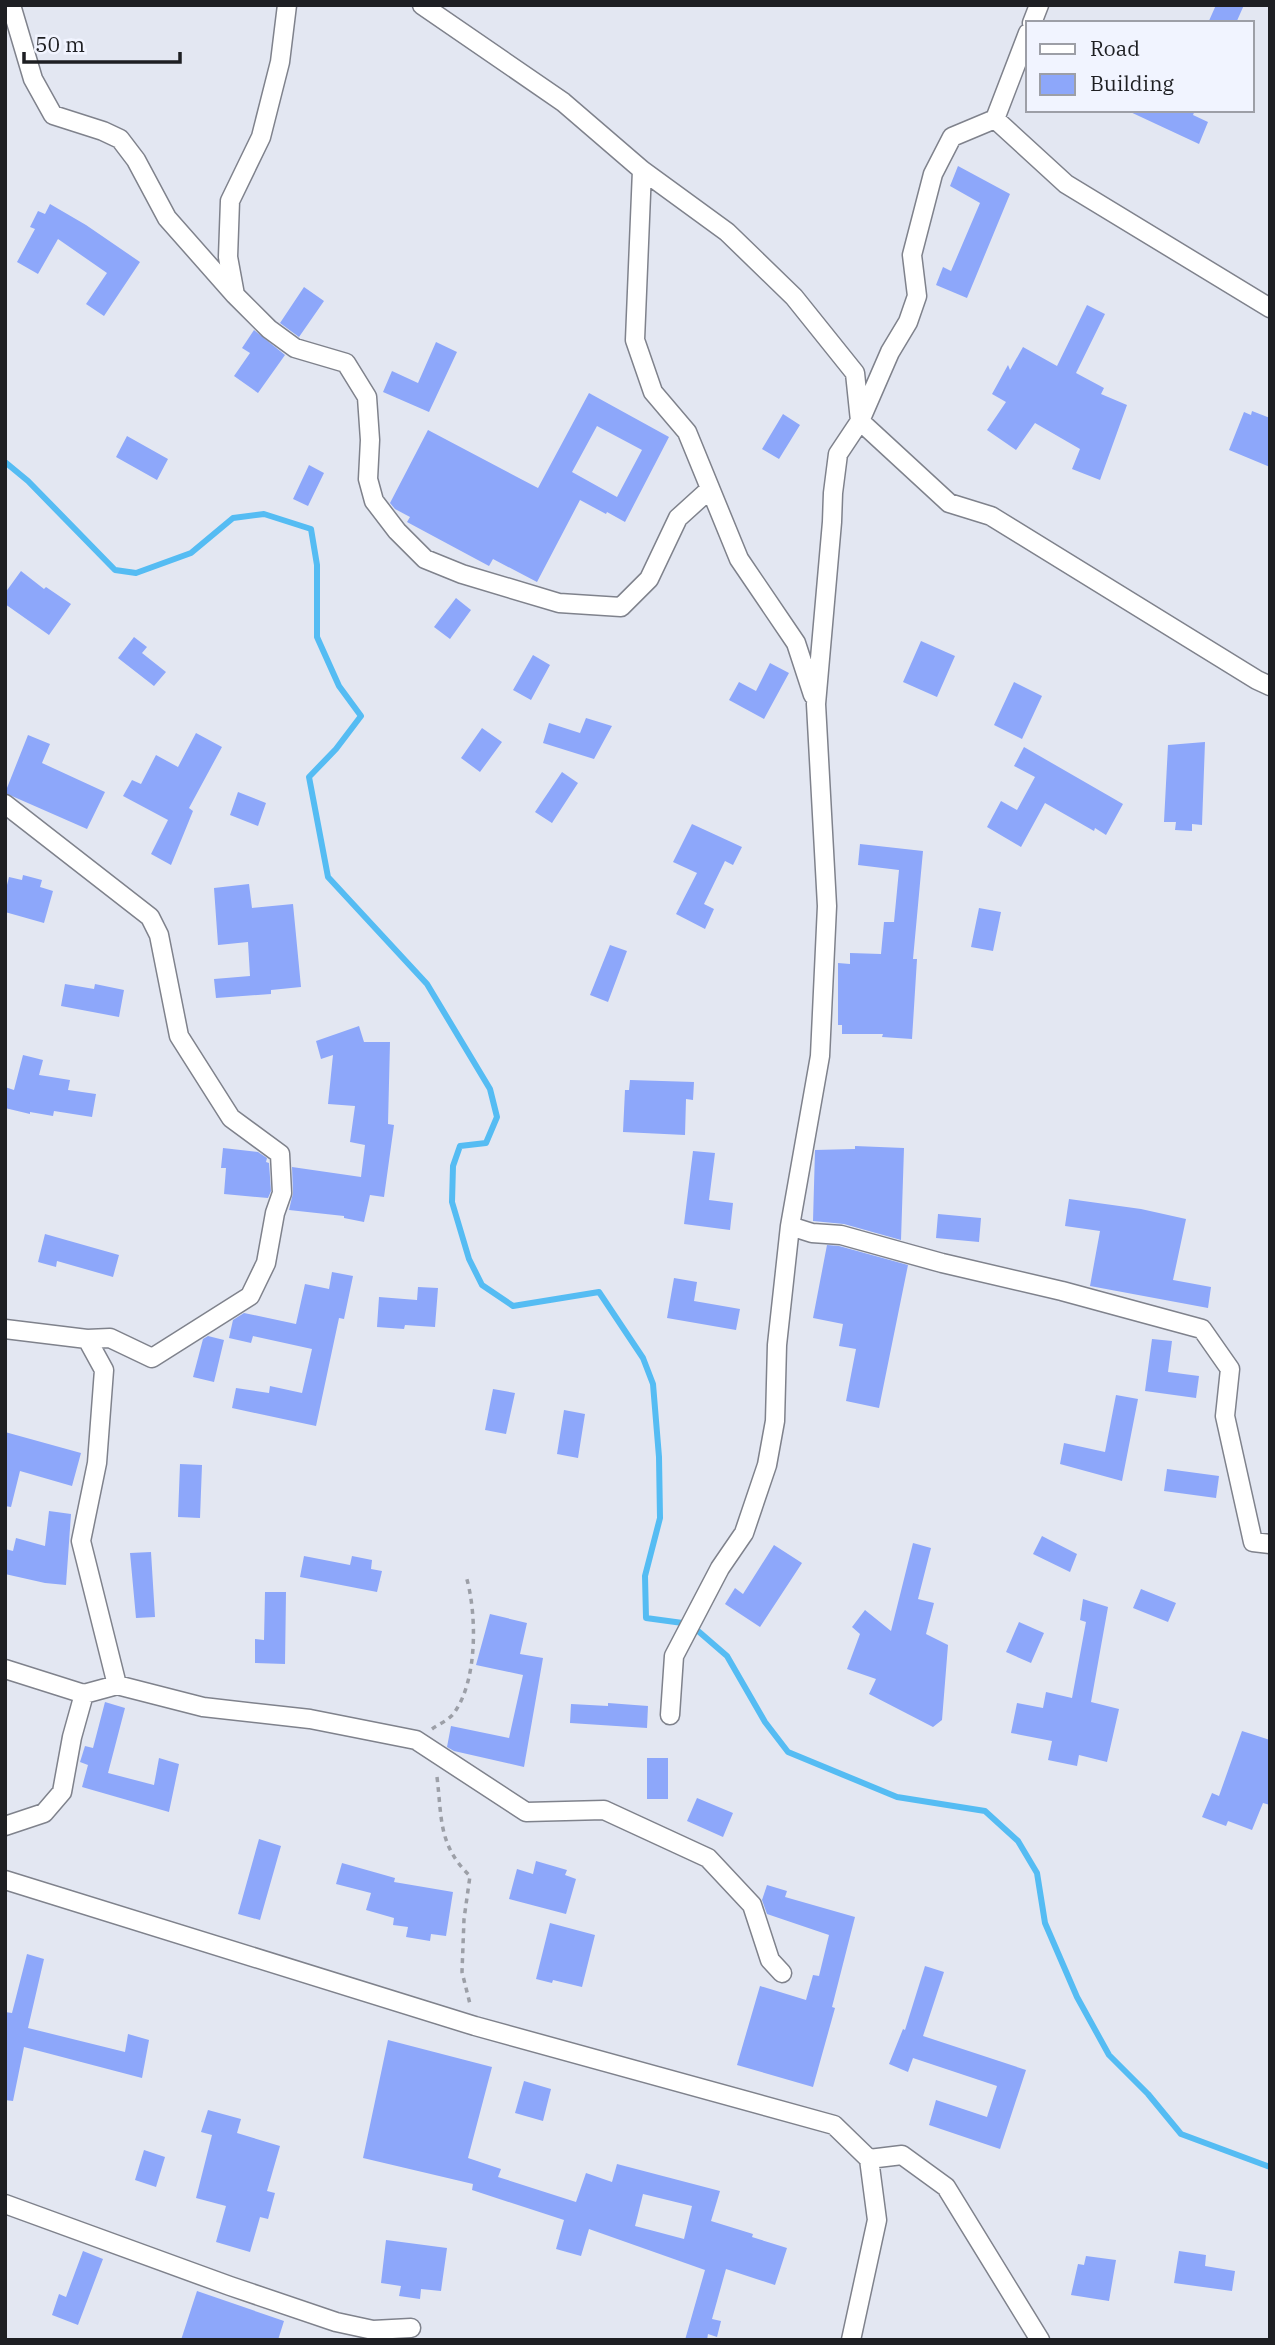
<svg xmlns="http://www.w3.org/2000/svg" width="1275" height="2345" viewBox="0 0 1275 2345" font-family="'IBM Plex Serif',serif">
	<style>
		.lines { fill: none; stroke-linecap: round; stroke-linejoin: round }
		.stream { stroke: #55bcf3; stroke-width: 6 }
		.building { fill: #8da7fa; fill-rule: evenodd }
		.minor-casing { stroke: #7f828c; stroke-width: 21 }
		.path { stroke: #9c9fa7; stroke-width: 3.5; stroke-dasharray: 5 5; stroke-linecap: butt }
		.minor { stroke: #fff; stroke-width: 18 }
	</style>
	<rect width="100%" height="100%" fill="#e3e7f2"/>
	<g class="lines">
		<path class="stream" d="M5,462L28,481L115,570L136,573L191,553L233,518L264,514L311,529L317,565V637L339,686L361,716L336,749L309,777L328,877L427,984L490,1089L497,1117L486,1143L460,1146L453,1166L452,1202L469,1259L482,1285L513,1306L599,1292L643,1358L653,1384L659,1457L660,1518L645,1576L646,1618L690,1624L727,1656L765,1722L788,1752L897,1797L985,1811L1018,1841L1037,1873L1045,1923L1077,1997L1109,2055L1148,2094L1181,2134L1270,2167"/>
	</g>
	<path class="building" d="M1216,5H1244L1236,23H1208Z
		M1126,110H1195L1193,115L1208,122L1199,144Z
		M958,166L1010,194L967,298L936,285L943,267L951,271L980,203L950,186Z
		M50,204L86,225L140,262L104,316L86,304L107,273L58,239L38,274L17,262L35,229L30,227L38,211L45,214Z
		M304,287L324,301L299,337L280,323Z
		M1087,305L1105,314L1076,373L1104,388L1101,394L1127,405L1100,480L1072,469L1080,449L1035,423L1016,450L987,430L1006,402L992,394L1008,365L1010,370L1023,347L1057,366Z
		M254,330L285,355L258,393L234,376L250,353L242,348Z
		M436,342L457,352L429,412L383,392L392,371L418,383Z
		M589,393L669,437L625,522L607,512L606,514L580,500L537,582L493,559L489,566L407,522L410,517L395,509L390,503L428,430L538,488ZM597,426L642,450L617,497L572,472Z
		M1252,411L1270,418V467L1229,450L1244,412L1251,415Z
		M783,414L800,425L779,459L762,449Z
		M127,436L168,459L157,480L116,457Z
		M309,465L324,473L308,506L293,499Z
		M21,571L44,589L46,587L71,604L49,635L5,604V593Z
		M456,598L471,610L450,639L434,627Z
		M134,637L147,647L142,653L166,672L154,686L118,658Z
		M921,641L955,656L937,697L903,682Z
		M533,655L550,665L531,700L513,690Z
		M770,663L789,673L764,719L729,700L739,682L756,691Z
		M1014,682L1042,696L1022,739L994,725Z
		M586,718L612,726L594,759L543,743L549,723L580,733Z
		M482,728L502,742L480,772L461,758Z
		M196,733L222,747L189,808L193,811L171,865L151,854L168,820L123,796L132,780L141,784L156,755L178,767Z
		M28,735L50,744L42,763L105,792L87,829L5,793Z
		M1205,742L1202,825L1192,824V831L1175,830L1176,822H1164L1168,745Z
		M1024,747L1123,804L1106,835L1095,828L1094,831L1045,803L1021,847L987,827L1001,801L1017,810L1035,777L1014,766Z
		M562,772L578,783L552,823L535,812Z
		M238,792L266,803L258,826L230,815Z
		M692,824L742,847L733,865L725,861L704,904L714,909L705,929L676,914L697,873L673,862Z
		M860,844L923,851L913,959H917L912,1039L882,1037L883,1034H842V1025H838V963L850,964V953L881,954L884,922H894L899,870L858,865Z
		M23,875L42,880L40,887L53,891L44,923L5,912V893L9,877L22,880Z
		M249,884L252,908L293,904L301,987L271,990V994L216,998L214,979L250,976L248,942L218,945L214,888Z
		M979,908L1001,912L993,951L971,947Z
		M610,945L627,951L608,1002L590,995Z
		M65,984L94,989L95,984L124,990L119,1017L61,1006Z
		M359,1026L364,1042H390L388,1124L394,1125L384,1197L370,1195L364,1222L344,1218V1216L289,1210L293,1193L292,1167L361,1177L365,1145L350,1142L355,1106L328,1104L333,1055L321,1059L316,1041Z
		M23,1055L43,1060L39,1075L70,1080L68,1090L96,1094L92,1117L54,1111L53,1116L30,1112V1114L5,1108V1087L14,1090Z
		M630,1080L694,1082L693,1100L686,1099L685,1135L623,1132L625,1090H629Z
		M855,1146L904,1148L901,1240L844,1224L813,1221L815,1150L855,1149Z
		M223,1148L258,1152L267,1158L266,1162L269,1163L271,1191L268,1198L224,1194L226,1168H221Z
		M693,1151L715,1153L709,1200L733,1203L730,1230L684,1224Z
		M1069,1199L1141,1209L1186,1219L1173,1280L1211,1287L1208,1308L1090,1286L1100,1231L1065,1226Z
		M938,1214L981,1218L979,1242L936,1238Z
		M45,1234L119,1255L113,1277L57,1261L56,1267L38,1262Z
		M827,1245L839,1246L908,1265L879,1408L846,1401L856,1349L839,1346L843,1324L813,1318Z
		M332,1272L353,1276L344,1319L339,1318L316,1426L232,1408L236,1388L269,1393L270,1386L302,1393L312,1349L253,1336L251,1343L229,1338L233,1320L244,1313L296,1324L305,1284L329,1289Z
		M674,1278L697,1282L694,1301L740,1309L736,1330L667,1318Z
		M418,1287L438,1288L435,1327L405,1325L404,1329L377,1327L379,1297L417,1300Z
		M208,1336L224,1340L214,1382L193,1377L203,1339Z
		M1152,1339L1172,1341L1168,1372L1199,1376L1196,1398L1145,1391Z
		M493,1389L515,1393L506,1434L485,1430Z
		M1116,1395L1138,1399L1122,1481L1060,1464L1064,1443L1105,1452Z
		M564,1410L585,1414L578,1458L557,1454Z
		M5,1432L81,1453L72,1486L20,1471L11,1507L5,1506Z
		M180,1464L202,1465L200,1518L178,1517Z
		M1167,1469L1219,1476L1216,1498L1164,1491Z
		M49,1511L71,1514L66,1585L45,1583L5,1574V1549L13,1551L16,1538L45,1546Z
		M1042,1536L1077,1554L1070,1572L1033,1554Z
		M913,1543L931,1548L918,1599L934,1603L926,1634L948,1645L942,1720L933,1727L869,1694L876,1679L847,1669L860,1634L852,1627L865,1610L891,1631Z
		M774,1545L802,1563L760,1627L725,1604L735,1588L743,1594Z
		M151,1552L155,1617L136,1618L130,1553Z
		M304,1556L350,1565L352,1556L372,1560L371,1569L382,1571L377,1592L300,1577Z
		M1141,1589L1176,1603L1168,1622L1133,1608Z
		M265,1592H286L285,1664L255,1663V1639L264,1640Z
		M1083,1599L1108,1607L1091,1702L1119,1709L1107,1762L1079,1755L1077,1766L1048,1760L1052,1741L1011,1733L1017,1703L1043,1708L1046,1692L1072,1698L1086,1622L1080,1620Z
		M490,1614L527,1623L520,1654L543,1658L524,1767L454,1751L447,1747L451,1726L509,1738L523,1675L476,1665Z
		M1019,1622L1044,1633L1031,1663L1006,1652Z
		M105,1702L125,1708L108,1773L154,1785L159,1758L179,1764L169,1812L82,1787L88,1765L80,1762L85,1746L93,1748Z
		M608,1703L648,1706L647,1728L570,1723L571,1704L608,1706Z
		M1242,1731L1270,1740V1805L1263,1803L1252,1830L1228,1821L1226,1826L1202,1817L1212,1793L1219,1796Z
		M647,1758H668V1799H647Z
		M697,1798L733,1813L723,1837L687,1821Z
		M259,1839L281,1846L260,1920L238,1914Z
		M536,1861L567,1870L565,1875L576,1879L566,1914L509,1899L517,1869L533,1874Z
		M342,1863L395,1878L394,1882L453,1892L446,1936L431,1934L430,1941L406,1937L408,1927L393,1925L394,1918L366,1910L371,1893L336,1884Z
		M767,1885L787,1891L785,1897L855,1917L832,2007L835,2008L813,2087L737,2065L760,1986L806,2000L813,1975L819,1976L829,1935L767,1914L762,1900Z
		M550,1923L595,1935L582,1987L553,1980L552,1983L536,1979Z
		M27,1954L44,1959L28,2028L125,2052L128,2034L149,2040L142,2078L24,2047L13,2101L5,2100V2012L12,2013Z
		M925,1966L944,1972L923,2036L1026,2070L1000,2149L929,2125L936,2100L987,2117L997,2086L913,2058L908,2072L889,2064L903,2029L905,2030Z
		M388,2040L492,2067L468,2158L501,2169L498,2177L576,2202L586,2173L612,2182L617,2164L720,2191L711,2221L753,2234L752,2237L787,2248L775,2285L726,2269L712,2319L721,2321L717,2337L708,2334L707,2340H685L705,2270L589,2229L581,2256L556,2249L564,2220L472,2190L473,2184L363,2158ZM643,2194L692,2206L684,2239L635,2226Z
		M524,2081L551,2089L543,2121L515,2113Z
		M208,2110L241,2119L237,2133L280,2146L267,2191L275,2193L268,2219L260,2217L250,2252L216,2242L226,2206L196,2198L212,2135L201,2132Z
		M144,2150L165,2157L156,2187L135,2180Z
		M386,2240L447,2248L441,2291L421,2289L420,2299L399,2296L401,2286L381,2283Z
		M83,2251L103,2259L78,2325L52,2315L59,2294L66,2297Z
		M1179,2251L1206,2255L1205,2266L1235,2271L1232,2291L1174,2283Z
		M1086,2256L1116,2260L1109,2301L1071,2295L1078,2264L1084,2265Z
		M197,2291L284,2321L278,2340H181Z"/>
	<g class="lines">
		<g class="minor-casing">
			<path id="minor" d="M11,5L33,79L53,115L103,131L120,139L136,160L167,218L235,295
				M287,5L280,62L261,137L230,201L228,257L235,295L269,329L295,348L346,363L367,397L370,440L368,479L374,501L397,531L425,559L462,574L559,603L621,607L649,579L678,518L710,489
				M422,5L563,102L642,170L727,232L794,297L855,373L860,421L949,503L991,516L1257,680L1270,686
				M1032,23L1039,5
				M995,119L1066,184L1270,308
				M642,170L635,340L653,392L687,432L739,559L796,643L813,695
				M5,804L150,917L159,935L179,1036L231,1118L280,1154L282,1193L275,1213L266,1263L250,1296L152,1358L110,1338L87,1339L5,1329
				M790,1226L812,1233L841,1235L942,1263L1062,1291L1202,1329L1230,1369L1225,1416L1253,1542L1270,1544
				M87,1339L104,1370L97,1463L81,1541L117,1685
				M5,1669L84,1694L117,1685L203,1707L310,1719L416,1740L526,1812L604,1810L708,1858L752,1905L770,1960L782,1973
				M670,1715L674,1656L720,1568L744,1533L767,1465L775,1421L777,1345L790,1226L820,1056L827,906L816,704L832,522L833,493L838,454L860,421L890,352L908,322L917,296L912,255L933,174L952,137L995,119L1028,33
				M5,1826L44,1813L62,1792L72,1737L84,1694
				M5,1880L475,2026L834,2125L869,2159L877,2220L851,2340
				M869,2159L902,2155L946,2187L1040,2340
				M5,2204L230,2286L336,2322L373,2330L411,2328"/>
		</g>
		<path class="path" d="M432,1729C439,1724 449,1720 454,1713C478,1680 477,1613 466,1576
			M437,1777C442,1818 438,1845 470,1876L464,1919L462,1972L470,2004"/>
		<use href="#minor" class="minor"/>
	</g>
	<rect width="1275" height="2345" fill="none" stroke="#1e1f23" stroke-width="14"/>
	<rect x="1026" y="21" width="228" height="91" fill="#f1f4ff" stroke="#9d9fa7" stroke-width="2"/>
	<rect x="1040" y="44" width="35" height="10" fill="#ffffff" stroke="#9d9fa7" stroke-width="2"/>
	<text x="1090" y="56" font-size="21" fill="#1e1f23">Road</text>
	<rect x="1040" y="74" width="35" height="21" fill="#8da7fa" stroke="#9d9fa7" stroke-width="2"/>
	<text x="1090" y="91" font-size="21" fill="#1e1f23">Building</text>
	<path d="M24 52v10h156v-10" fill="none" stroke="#1e1f23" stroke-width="3.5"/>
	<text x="35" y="52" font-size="21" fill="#1e1f23" stroke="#f1f4ff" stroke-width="5" paint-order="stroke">50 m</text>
</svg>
